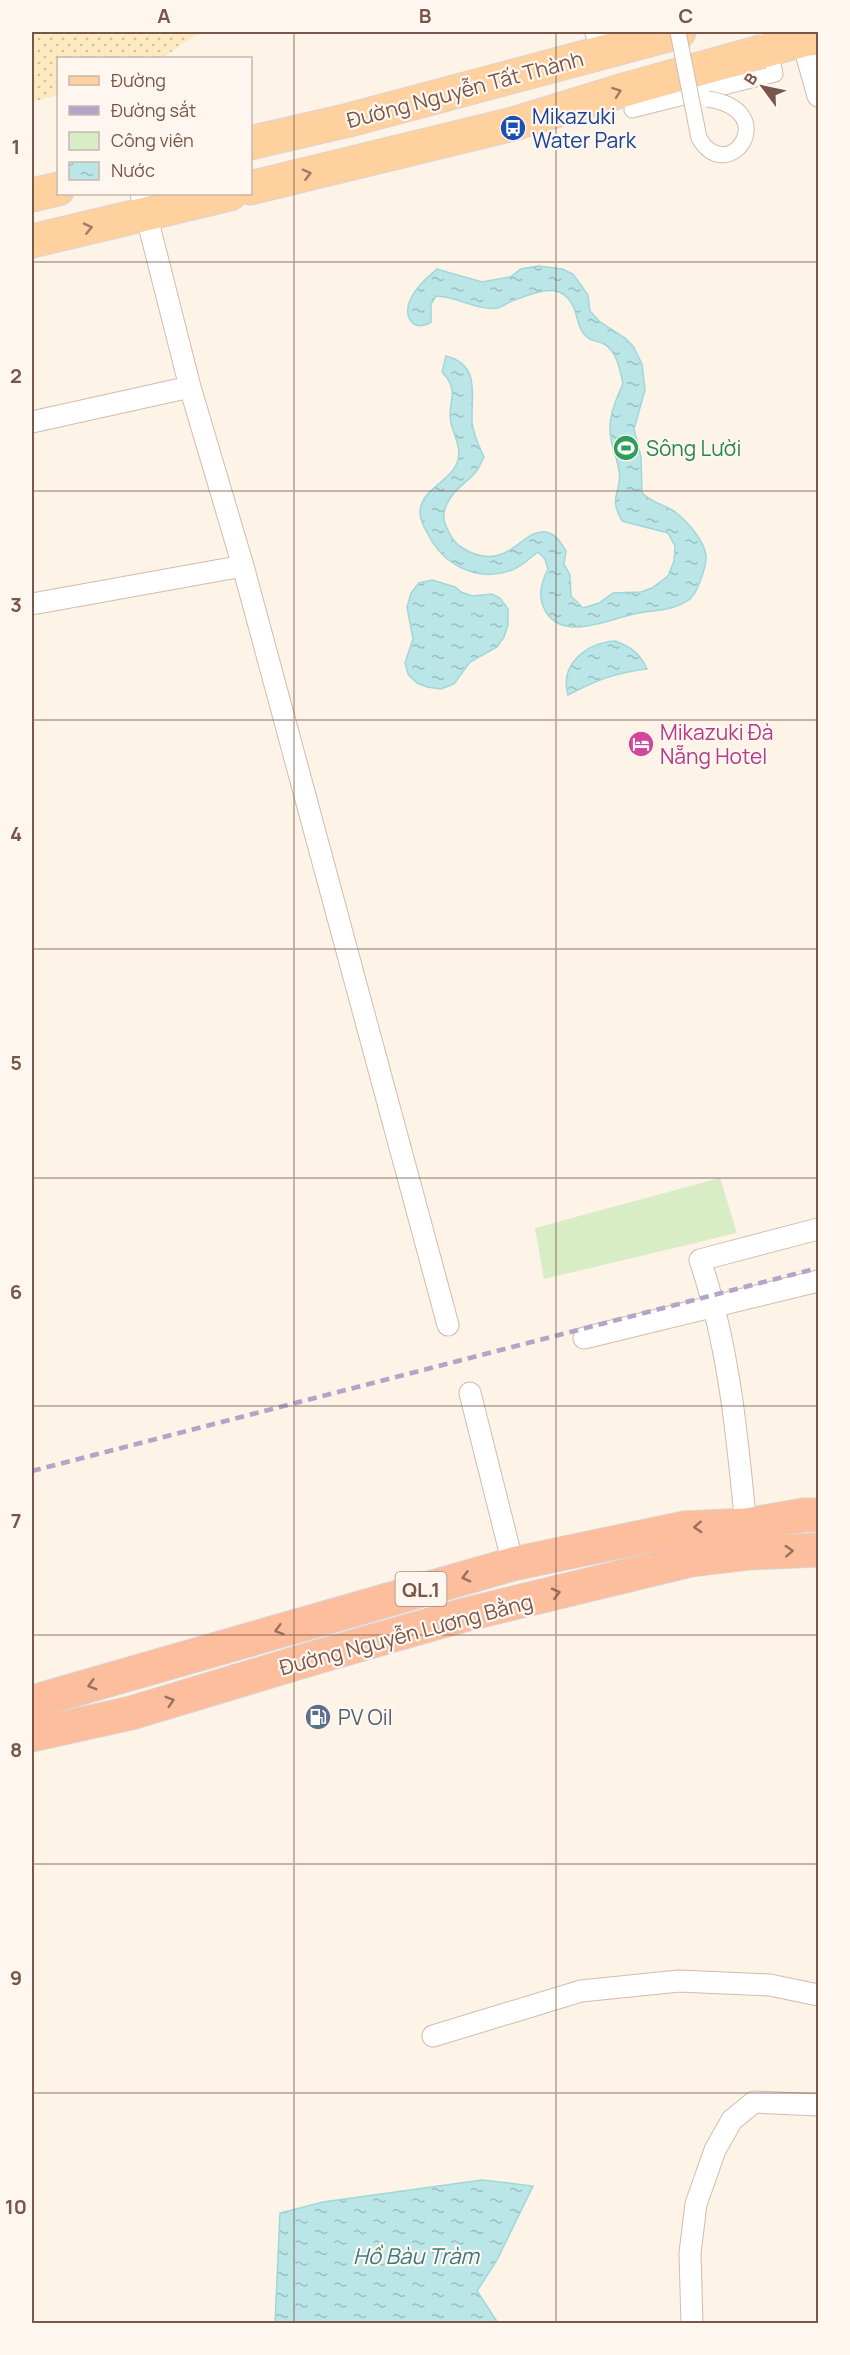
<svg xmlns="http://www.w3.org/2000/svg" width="850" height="2355" viewBox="0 0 850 2355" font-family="Manrope,sans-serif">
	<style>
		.green { fill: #d8ecc5 }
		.sand { fill: url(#sand-dots) }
		.water { fill: url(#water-ripples); stroke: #a0d7da; stroke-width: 1.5 }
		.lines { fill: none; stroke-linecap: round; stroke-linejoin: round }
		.pedestrian-casing { stroke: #d3bbaf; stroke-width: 17 }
		.minor-casing { stroke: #d3bbaf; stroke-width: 23 }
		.primary-casing { stroke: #dcd3d0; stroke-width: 35 }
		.trunk-casing { stroke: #dcd3d0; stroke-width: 35 }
		.pedestrian { stroke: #fff; stroke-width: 15 }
		.minor { stroke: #fff; stroke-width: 21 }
		.primary { stroke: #fed19e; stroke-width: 33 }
		.trunk { stroke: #fcbe9d; stroke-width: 33 }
		.rail { stroke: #b4a4c8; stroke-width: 4.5; stroke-dasharray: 9 6; stroke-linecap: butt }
		.pedestrian-bridge-casing { stroke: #d3bbaf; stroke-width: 17; stroke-linecap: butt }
		.pedestrian-bridge { stroke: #fff; stroke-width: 15 }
		.oneway { stroke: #a17b63 }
		.oneway2 { stroke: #9a705f }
		.grid { fill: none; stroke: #79564a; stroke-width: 1.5; stroke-opacity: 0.55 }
		.labels { text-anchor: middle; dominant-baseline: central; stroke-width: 4.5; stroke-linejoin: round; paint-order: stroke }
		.shield { fill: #fff7ef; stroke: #a1867c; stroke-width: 1.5 }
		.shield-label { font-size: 20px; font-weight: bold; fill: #79564a }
		.street-label { font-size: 21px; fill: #79564a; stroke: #fff7ef }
		.transit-label { font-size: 21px; fill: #164399; stroke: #fff7ef; text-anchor: start }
		.leisure-label { font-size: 21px; fill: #27864d; stroke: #fff7ef; text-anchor: start }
		.hotel-label { font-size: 21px; fill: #b23c85; stroke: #fff7ef; text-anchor: start }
		.service-label { font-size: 21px; fill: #4e5e75; stroke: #fff7ef; text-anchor: start }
		.water-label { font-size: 22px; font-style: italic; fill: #3c797e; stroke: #fff7ef }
		.neatline { fill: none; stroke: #79564a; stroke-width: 2 }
		.grid-label { font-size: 20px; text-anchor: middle; font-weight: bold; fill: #79564a }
	</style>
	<defs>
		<pattern id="sand-dots" width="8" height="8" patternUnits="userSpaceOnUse" patternTransform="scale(1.5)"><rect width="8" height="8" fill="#feeac1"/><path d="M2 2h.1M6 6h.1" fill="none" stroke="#d2c09f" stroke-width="1.8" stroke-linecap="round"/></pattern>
		<pattern id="water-ripples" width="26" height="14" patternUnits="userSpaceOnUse" patternTransform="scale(1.5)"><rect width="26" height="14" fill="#bae6e8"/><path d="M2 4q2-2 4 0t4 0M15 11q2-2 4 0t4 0" fill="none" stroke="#9cbdbe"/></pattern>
	</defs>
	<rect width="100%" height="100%" fill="#fdf3e7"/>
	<path class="green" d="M720,1178L737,1233L544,1279L535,1228Z"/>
	<path class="sand" d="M32,32H201L162,58H58V95L32,102Z"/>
	<path class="water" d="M538,266L562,269L573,274L588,295L590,311L600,322L625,338L633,346L642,364L645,390L634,429L641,457L642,493C652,503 663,504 674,511C686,520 704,540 706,555C707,565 698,591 691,598C677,611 651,610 634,614C607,620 564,641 546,612C537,597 541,583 548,569L545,559L538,552C530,558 521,567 512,570C478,583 443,565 428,534C425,529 420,519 420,513C420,491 446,483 455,467C464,451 455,439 451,423C446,402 462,393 442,372L446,356C481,365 471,395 472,422C473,434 479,446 484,457C481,462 479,469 475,473C465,484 453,490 447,504C442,514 443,521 448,530C453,542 459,547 470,552C510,570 521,529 546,532C556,534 561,543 566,551L564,564L570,575L571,596L583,608L599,603L613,593L641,592L652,588L668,576L674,561L675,546L668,533L622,521C607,495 623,492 619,471C618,460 612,450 611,439C607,420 615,401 623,384C620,370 617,351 604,344C598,341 591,341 587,337C578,330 578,318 574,308C562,280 536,292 515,300C510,301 504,306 498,308C477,311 457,296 436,296L431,304V322C412,334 402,314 411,298C417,286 427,278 437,269L482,282L510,277L521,269Z
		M432,580L455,587L461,592L472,596L492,594L500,598L508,609V625L504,637L497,647L470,662L454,684L441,689L427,687L417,683L408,674L405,663L413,639L407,607L411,593L419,583Z
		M615,641C631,647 640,653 647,669C614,673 597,680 568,695C559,664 587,643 615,641Z
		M482,2180L533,2186L497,2260L477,2291L498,2323H275L280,2213L323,2202Z"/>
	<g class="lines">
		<g class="pedestrian-casing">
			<path id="pedestrian" d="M593,34L603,32
				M632,110L775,74L766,32"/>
		</g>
		<g class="minor-casing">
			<path id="minor" d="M800,32L818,96
				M141,194L190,387L243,566L448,1325
				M32,422L190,387
				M32,604L243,566
				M584,1338L818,1281
				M470,1393L513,1564
				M747,1537C738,1444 730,1349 700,1260L818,1229
				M433,2036L581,1991L679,1981L770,1985L818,1995
				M692,2324L690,2253L696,2204L715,2150L732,2120L754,2102L818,2105"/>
		</g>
		<g class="primary-casing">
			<path id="primary" d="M250,143L349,120L679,32
				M250,188L513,124L627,89L803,40L818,38
				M32,195L58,189
				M32,241L230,194"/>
		</g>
		<g class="trunk-casing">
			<path id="trunk" d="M32,1702L513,1564L684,1528L746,1525L804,1515H818
				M32,1735L131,1713L317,1657L464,1615L691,1560L749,1553L818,1550"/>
		</g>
		<use href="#pedestrian" class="pedestrian"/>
		<use href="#minor" class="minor"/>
		<use href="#primary" class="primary"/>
		<use href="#trunk" class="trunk"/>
		<path class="rail" d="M32,1471L818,1268"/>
		<g class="pedestrian-bridge-casing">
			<path id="pedestrian-bridge" d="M678,32L699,138C728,188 784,111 708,99"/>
		</g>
		<use href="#pedestrian-bridge" class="pedestrian-bridge"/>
	</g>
	<defs><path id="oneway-chevron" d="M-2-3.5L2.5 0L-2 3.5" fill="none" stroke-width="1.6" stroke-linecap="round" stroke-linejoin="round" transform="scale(1.5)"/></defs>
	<g class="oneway">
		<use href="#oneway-chevron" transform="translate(617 92) rotate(-20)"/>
		<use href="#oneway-chevron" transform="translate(307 174) rotate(-14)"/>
		<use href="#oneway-chevron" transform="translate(88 228) rotate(-13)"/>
	</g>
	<g class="oneway2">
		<use href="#oneway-chevron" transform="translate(698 1527) rotate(177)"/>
		<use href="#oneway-chevron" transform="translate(789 1551) rotate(-3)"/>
		<use href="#oneway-chevron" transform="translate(466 1577) rotate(165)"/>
		<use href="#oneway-chevron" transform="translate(556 1593) rotate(-14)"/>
		<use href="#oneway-chevron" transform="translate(279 1630) rotate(164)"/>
		<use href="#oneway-chevron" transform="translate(92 1685) rotate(164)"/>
		<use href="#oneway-chevron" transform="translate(170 1701) rotate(-17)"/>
	</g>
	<path class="grid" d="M294,32V2324M556,32V2324M32,262H818M32,491H818M32,720H818M32,949H818M32,1178H818M32,1406H818M32,1635H818M32,1864H818M32,2093H818"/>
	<defs>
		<g id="bus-disc" transform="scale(1.35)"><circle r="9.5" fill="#1a4fb4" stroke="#fff7ef"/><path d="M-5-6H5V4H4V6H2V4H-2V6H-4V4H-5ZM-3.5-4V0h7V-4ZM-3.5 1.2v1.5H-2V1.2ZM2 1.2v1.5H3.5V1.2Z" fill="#fff"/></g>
		<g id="stadium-disc" transform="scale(1.35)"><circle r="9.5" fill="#2e9e5b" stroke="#fff7ef"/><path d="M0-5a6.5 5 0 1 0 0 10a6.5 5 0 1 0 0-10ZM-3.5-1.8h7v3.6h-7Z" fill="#fff"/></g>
		<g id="hotel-disc" transform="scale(1.35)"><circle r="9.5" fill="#d1479c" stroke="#fff7ef"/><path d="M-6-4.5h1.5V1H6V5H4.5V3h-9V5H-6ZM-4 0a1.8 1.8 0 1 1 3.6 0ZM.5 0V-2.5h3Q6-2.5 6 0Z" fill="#fff"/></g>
		<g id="fuel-disc" transform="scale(1.35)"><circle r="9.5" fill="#5c6f8a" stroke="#fff7ef"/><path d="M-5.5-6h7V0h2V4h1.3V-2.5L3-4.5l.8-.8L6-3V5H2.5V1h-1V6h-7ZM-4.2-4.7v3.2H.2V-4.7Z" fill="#fff"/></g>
	</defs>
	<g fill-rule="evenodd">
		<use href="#bus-disc" x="513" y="128"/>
		<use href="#stadium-disc" x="626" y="448"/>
		<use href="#hotel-disc" x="641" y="744"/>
		<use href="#fuel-disc" x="318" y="1717"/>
	</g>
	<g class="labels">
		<rect class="shield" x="395.5" y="1572" width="51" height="34" rx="4.5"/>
		<g class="shield-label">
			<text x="421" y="1589">QL.1</text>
		</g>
		<g class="street-label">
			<text transform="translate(465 89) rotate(-15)">Đường Nguyễn Tất Thành</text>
			<text transform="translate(406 1634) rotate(-15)">Đường Nguyễn Lương Bằng</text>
		</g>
		<g class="transit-label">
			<text x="532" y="116">Mikazuki<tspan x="532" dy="24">Water Park</tspan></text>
		</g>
		<g class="leisure-label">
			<text x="646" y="448">Sông Lười</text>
		</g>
		<g class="hotel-label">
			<text x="660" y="732">Mikazuki Đà<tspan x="660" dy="24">Nẵng Hotel</tspan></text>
		</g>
		<g class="service-label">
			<text x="338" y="1717">PV Oil</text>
		</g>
		<g class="water-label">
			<text x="416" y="2256">Hồ Bàu Tràm</text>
		</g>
	</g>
	<rect width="850" height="2355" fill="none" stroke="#fff7ef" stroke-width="66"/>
	<rect x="57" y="57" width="195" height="138" fill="#fff7ef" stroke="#c9b7ad" stroke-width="1.5"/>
	<rect x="69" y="76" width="30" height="9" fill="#fed19e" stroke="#c9b7ad" stroke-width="1.5"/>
	<text x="111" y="87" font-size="18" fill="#79564a">Đường</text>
	<rect x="69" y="106" width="30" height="9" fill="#b4a4c8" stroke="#c9b7ad" stroke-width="1.5"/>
	<text x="111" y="117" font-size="18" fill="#79564a">Đường sắt</text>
	<rect x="69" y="132" width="30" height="18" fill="#d8ecc5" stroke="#c9b7ad" stroke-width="1.5"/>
	<text x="111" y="147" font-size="18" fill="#79564a">Công viên</text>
	<rect x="69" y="162" width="30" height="18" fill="url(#water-ripples)" stroke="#c9b7ad" stroke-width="1.5"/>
	<text x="111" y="177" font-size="18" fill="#79564a">Nước</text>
	<g transform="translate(763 87) rotate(303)" stroke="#fff7ef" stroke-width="4.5" paint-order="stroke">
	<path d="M0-4.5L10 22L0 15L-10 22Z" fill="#79564a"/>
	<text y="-9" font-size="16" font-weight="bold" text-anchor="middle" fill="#79564a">B</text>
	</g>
	<rect x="33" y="33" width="784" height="2289" class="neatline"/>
	<g class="grid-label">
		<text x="164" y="23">A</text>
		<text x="425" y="23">B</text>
		<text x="686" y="23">C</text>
		<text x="16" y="154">1</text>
		<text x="16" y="383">2</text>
		<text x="16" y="612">3</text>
		<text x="16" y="841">4</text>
		<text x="16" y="1070">5</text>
		<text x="16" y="1299">6</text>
		<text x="16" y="1528">7</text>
		<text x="16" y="1757">8</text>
		<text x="16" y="1985">9</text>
		<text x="16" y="2214">10</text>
	</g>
</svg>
